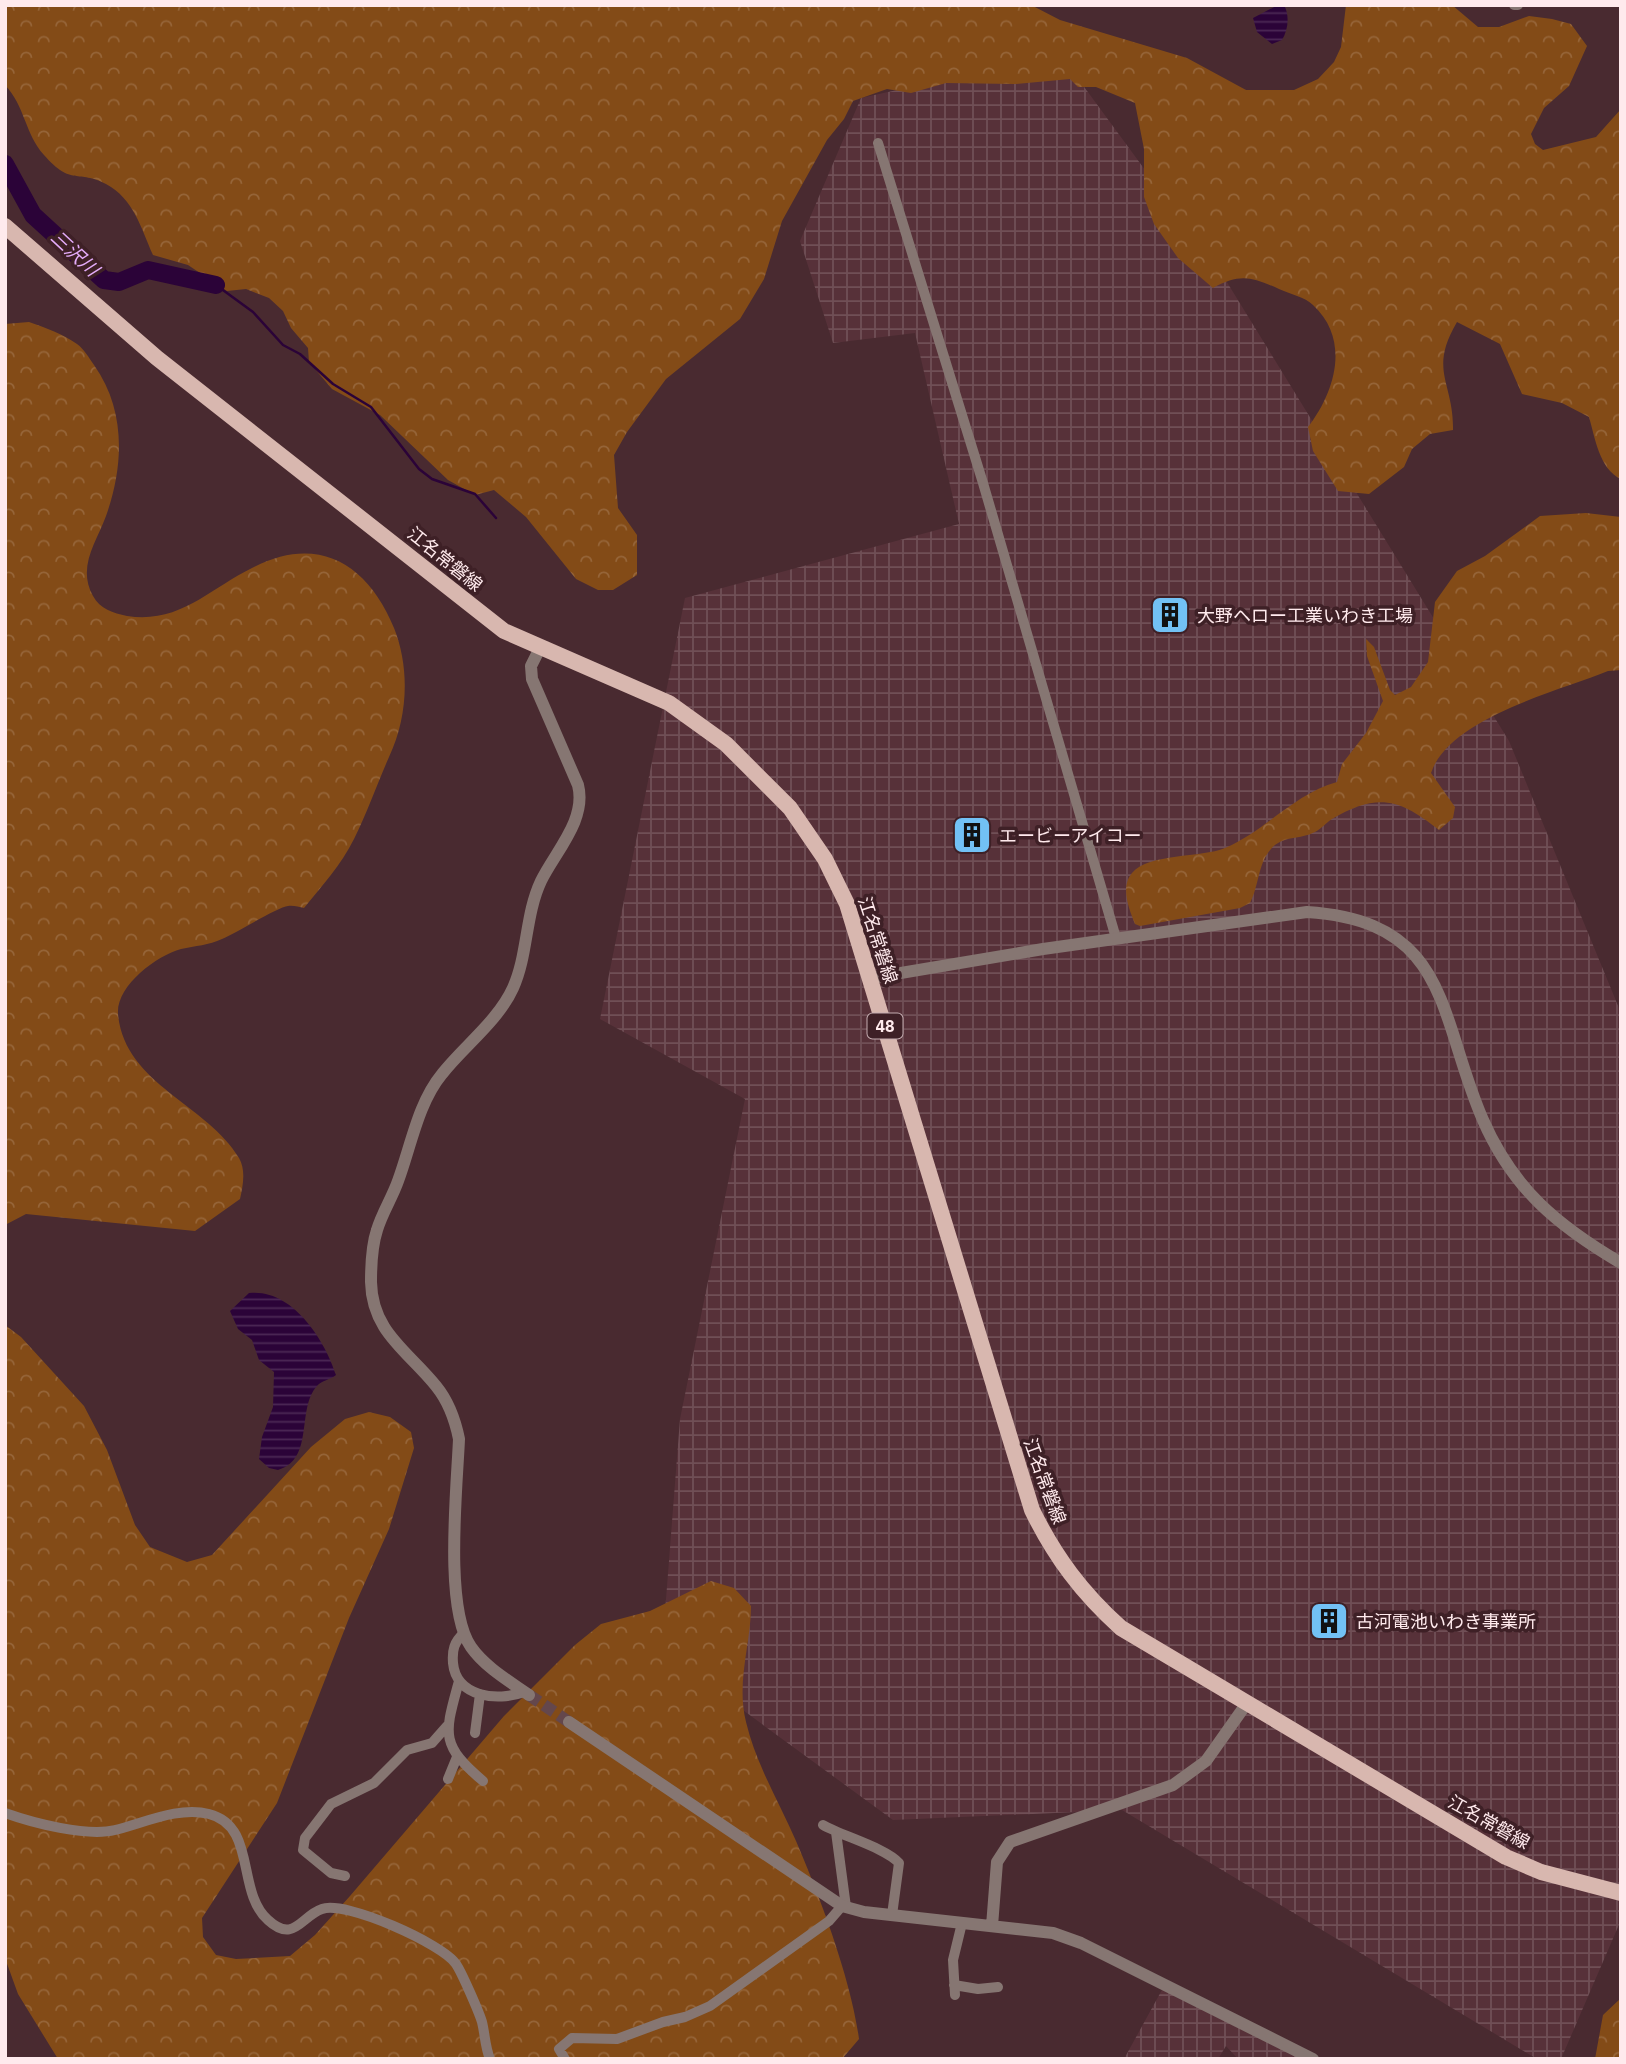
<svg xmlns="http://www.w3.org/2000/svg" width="1626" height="2064" viewBox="0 0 1626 2064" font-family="'IBM Plex Sans','Noto Sans JP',sans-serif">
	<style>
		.industrial { fill: url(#industrial-grid) }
		.forest { fill: url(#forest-crowns) }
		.water { fill: url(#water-rules) }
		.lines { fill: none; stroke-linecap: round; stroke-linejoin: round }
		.stream { stroke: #2b0338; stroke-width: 2.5 }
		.river { stroke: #2b0338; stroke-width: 18 }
		.tertiary-tunnel { stroke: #64474c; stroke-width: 12; stroke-dasharray: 12 6; stroke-linecap: butt }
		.minor { stroke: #867672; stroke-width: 10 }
		.tertiary { stroke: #867672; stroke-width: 12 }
		.primary { stroke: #d8b7af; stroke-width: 16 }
		.labels { text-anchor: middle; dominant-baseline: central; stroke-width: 7; stroke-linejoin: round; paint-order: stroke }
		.shield { fill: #3e2026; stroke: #c5adb1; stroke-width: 2 }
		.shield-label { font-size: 16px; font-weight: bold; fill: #ffeaed }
		.street-label { font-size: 18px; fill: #ffeaed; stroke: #3e2026 }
		.poi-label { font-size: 18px; fill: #ffeaed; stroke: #3e2026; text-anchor: start }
		.water-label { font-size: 19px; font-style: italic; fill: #e4acfa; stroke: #3e2026 }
	</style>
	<defs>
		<pattern id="industrial-grid" width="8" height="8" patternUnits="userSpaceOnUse" patternTransform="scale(1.75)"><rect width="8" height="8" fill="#573139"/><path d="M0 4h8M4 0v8" fill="none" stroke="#704f56"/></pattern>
		<pattern id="forest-crowns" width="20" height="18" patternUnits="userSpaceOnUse" patternTransform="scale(1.75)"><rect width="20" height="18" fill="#834b17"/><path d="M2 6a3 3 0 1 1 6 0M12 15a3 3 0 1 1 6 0" fill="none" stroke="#966539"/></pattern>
		<pattern id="water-rules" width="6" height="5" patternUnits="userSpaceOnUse" patternTransform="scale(1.75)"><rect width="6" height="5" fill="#2b0338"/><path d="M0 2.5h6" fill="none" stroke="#4b2855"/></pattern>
	</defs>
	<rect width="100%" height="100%" fill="#492a30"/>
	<path class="industrial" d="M1060,54L1225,279L1509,741L1621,1013V1920L1561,2059H1537L1122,1810L893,1820L662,1651L680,1419L745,1099L600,1019L685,598L959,524L915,333L833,343L800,241L861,98Z
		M1163,1988L1304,2059H1238L1226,2046L1218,2059H1124Z"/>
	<path class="forest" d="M5,5H1031L1060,20L1187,58L1246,90H1294L1318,79L1334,62L1341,47L1346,5H1452L1478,27H1499L1529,16L1552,19L1571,24L1587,46L1569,86L1544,108L1531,134L1535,144L1543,150L1596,137L1621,109V479C1599,469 1595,437 1589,417L1562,403L1522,394L1500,344L1457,322C1428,371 1454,382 1453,430L1430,434L1412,449L1404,467L1369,494L1338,491L1313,451L1308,427C1335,392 1351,340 1313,305C1305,297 1290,294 1279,289C1252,277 1240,273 1213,288L1178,258L1154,224L1144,197V149L1135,103L1096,87H1078L1070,79L1015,84L946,83L911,93L887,89L853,101L844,119L827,140L782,221L764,279L740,319L666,379L627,432L614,455L618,508L637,535V575L613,590H598L576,579L526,517L494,490L475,495L448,480L380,415L332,389L309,362L308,348L291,328L283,311L269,298L246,289L227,291L188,265L153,255C141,228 134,199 106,184C78,169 72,187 44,155C25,134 25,106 5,85Z
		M29,322C46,328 63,334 77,344C84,349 89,358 94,365C126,410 124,465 106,516C96,543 77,567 93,596C100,609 113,613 127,616C180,624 209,589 252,568C318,533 368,564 394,628C410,668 408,717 389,757C377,784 367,813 354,839C341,865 322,886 304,908C299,907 293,905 288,906C278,907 236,933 222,939C209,945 195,946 181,949C156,956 116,986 118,1014C124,1084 208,1105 239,1158C246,1170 243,1186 240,1199L195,1231L26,1214L5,1225V324Z
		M1586,513L1621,517V670L1608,671C1559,691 1449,718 1431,773L1455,807L1453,818L1439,830C1400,799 1378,792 1332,819C1326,823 1321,829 1315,832C1300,840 1283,835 1271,849C1258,863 1259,886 1250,903L1240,908L1140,926L1135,924C1129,909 1120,887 1132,873C1149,853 1201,858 1225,848C1265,831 1294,794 1337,782L1342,764L1366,733L1383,701L1367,656L1366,639L1374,647L1390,690L1395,695L1411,687L1428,662L1435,602L1457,571L1485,556L1540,516Z
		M5,1325L21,1337L84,1406L107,1450L135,1525L150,1547L187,1562L212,1555L311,1447L345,1419L369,1412L390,1417L411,1432L414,1448L389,1529L349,1618L277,1803L202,1918L203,1937L216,1955L236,1959L290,1956L315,1935L350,1896L504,1716L575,1645L601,1624L650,1611L711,1581L734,1588L751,1606C751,1644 736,1682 746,1722C756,1764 779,1802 796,1841C820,1897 851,1979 859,2039L842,2059H58L18,1994L5,1958Z
		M1621,1998V2059H1595L1603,2015Z"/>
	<path class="water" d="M1278,5H1284C1290,16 1288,30 1282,40L1272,44L1257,32L1253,18Z
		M249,1293C292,1288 325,1340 336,1375C330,1380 322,1380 317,1386C296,1409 315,1459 278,1470L269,1468L259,1459L262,1437L273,1407L274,1372L259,1360L252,1340L238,1329L230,1311Z"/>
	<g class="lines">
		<path class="stream" d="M216,285L253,312L283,345L300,354L333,384L371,407L419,469L432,479L475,494L496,518"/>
		<path class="river" d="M5,164L33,215L104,280L119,282L148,270L216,285"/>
		<path class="tertiary-tunnel" d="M529,1695L569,1722"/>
		<path class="minor" d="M1514,5H1518
			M878,143L983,483L1116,938
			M464,1633C454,1642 452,1650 453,1663C456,1697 497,1702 524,1692
			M459,1681C445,1733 439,1744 483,1781
			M475,1733L480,1694
			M448,1779L457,1757
			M5,1813C33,1823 87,1837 115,1830C144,1823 179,1806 209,1814C257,1826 236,1892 268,1920C294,1944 301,1916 322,1909C345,1900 443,1944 456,1964C462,1973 479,2012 482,2022C485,2034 485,2047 490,2059
			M823,1825C842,1836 886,1848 899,1863L892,1915
			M836,1832L846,1907
			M345,1876L331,1873L303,1850L305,1838L331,1804L374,1783L407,1750L432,1743L447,1726
			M954,1985L978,1989L998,1987
			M955,1995L953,1960L962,1923
			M565,2059L559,2049L572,2038L617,2039L663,2022L685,2017L710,2006L829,1921L842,1906"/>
		<path class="tertiary" d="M871,978L1043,949L1307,912C1451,921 1438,1017 1483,1120C1513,1189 1558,1226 1621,1263
			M529,1695C509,1681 485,1667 471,1647C444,1609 457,1487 459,1439C455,1419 449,1402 436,1386C408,1351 372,1332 371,1282C371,1266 372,1245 377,1230C382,1213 392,1198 398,1181C411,1146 418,1103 442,1074C464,1046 498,1021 513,988C528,955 525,915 541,881C555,852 587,820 578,785L532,679L531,666L540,648
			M569,1722L842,1906L864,1912L1053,1933L1081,1943L1313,2059
			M992,1926L997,1862L1010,1842L1173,1785L1206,1761L1247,1703"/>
		<path class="primary" d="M5,226L157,358L504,631L669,703L726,744L790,808L825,859L847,904L1032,1510C1055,1557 1082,1593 1121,1628L1506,1857L1541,1872L1621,1893"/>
	</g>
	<defs>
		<g id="building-square" transform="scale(2.0125)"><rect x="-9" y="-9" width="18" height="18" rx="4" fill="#72c1f5" stroke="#3e2026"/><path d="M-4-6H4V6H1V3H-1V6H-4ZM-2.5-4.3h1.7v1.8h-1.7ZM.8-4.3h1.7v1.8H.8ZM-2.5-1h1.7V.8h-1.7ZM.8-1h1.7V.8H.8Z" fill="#111"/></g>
	</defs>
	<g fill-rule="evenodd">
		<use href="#building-square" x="1170" y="615"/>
		<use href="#building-square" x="972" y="835"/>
		<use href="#building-square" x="1329" y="1621"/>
	</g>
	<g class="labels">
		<rect class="shield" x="867.5" y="1013.5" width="35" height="25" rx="5"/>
		<g class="shield-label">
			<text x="885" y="1026">48</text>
		</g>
		<g class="street-label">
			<text transform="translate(445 559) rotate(39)">江名常磐線</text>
			<text transform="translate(878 940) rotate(72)">江名常磐線</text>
			<text transform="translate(1045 1481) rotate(70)">江名常磐線</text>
			<text transform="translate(1489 1822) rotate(29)">江名常磐線</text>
		</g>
		<g class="poi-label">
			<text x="1197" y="615">大野ヘロー工業いわき工場</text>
			<text x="999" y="835">エービーアイコー</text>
			<text x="1356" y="1621">古河電池いわき事業所</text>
		</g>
		<g class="water-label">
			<text transform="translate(75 253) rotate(43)">三沢川</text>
		</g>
	</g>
	<rect width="1626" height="2064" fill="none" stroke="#ffeaed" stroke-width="14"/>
</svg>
